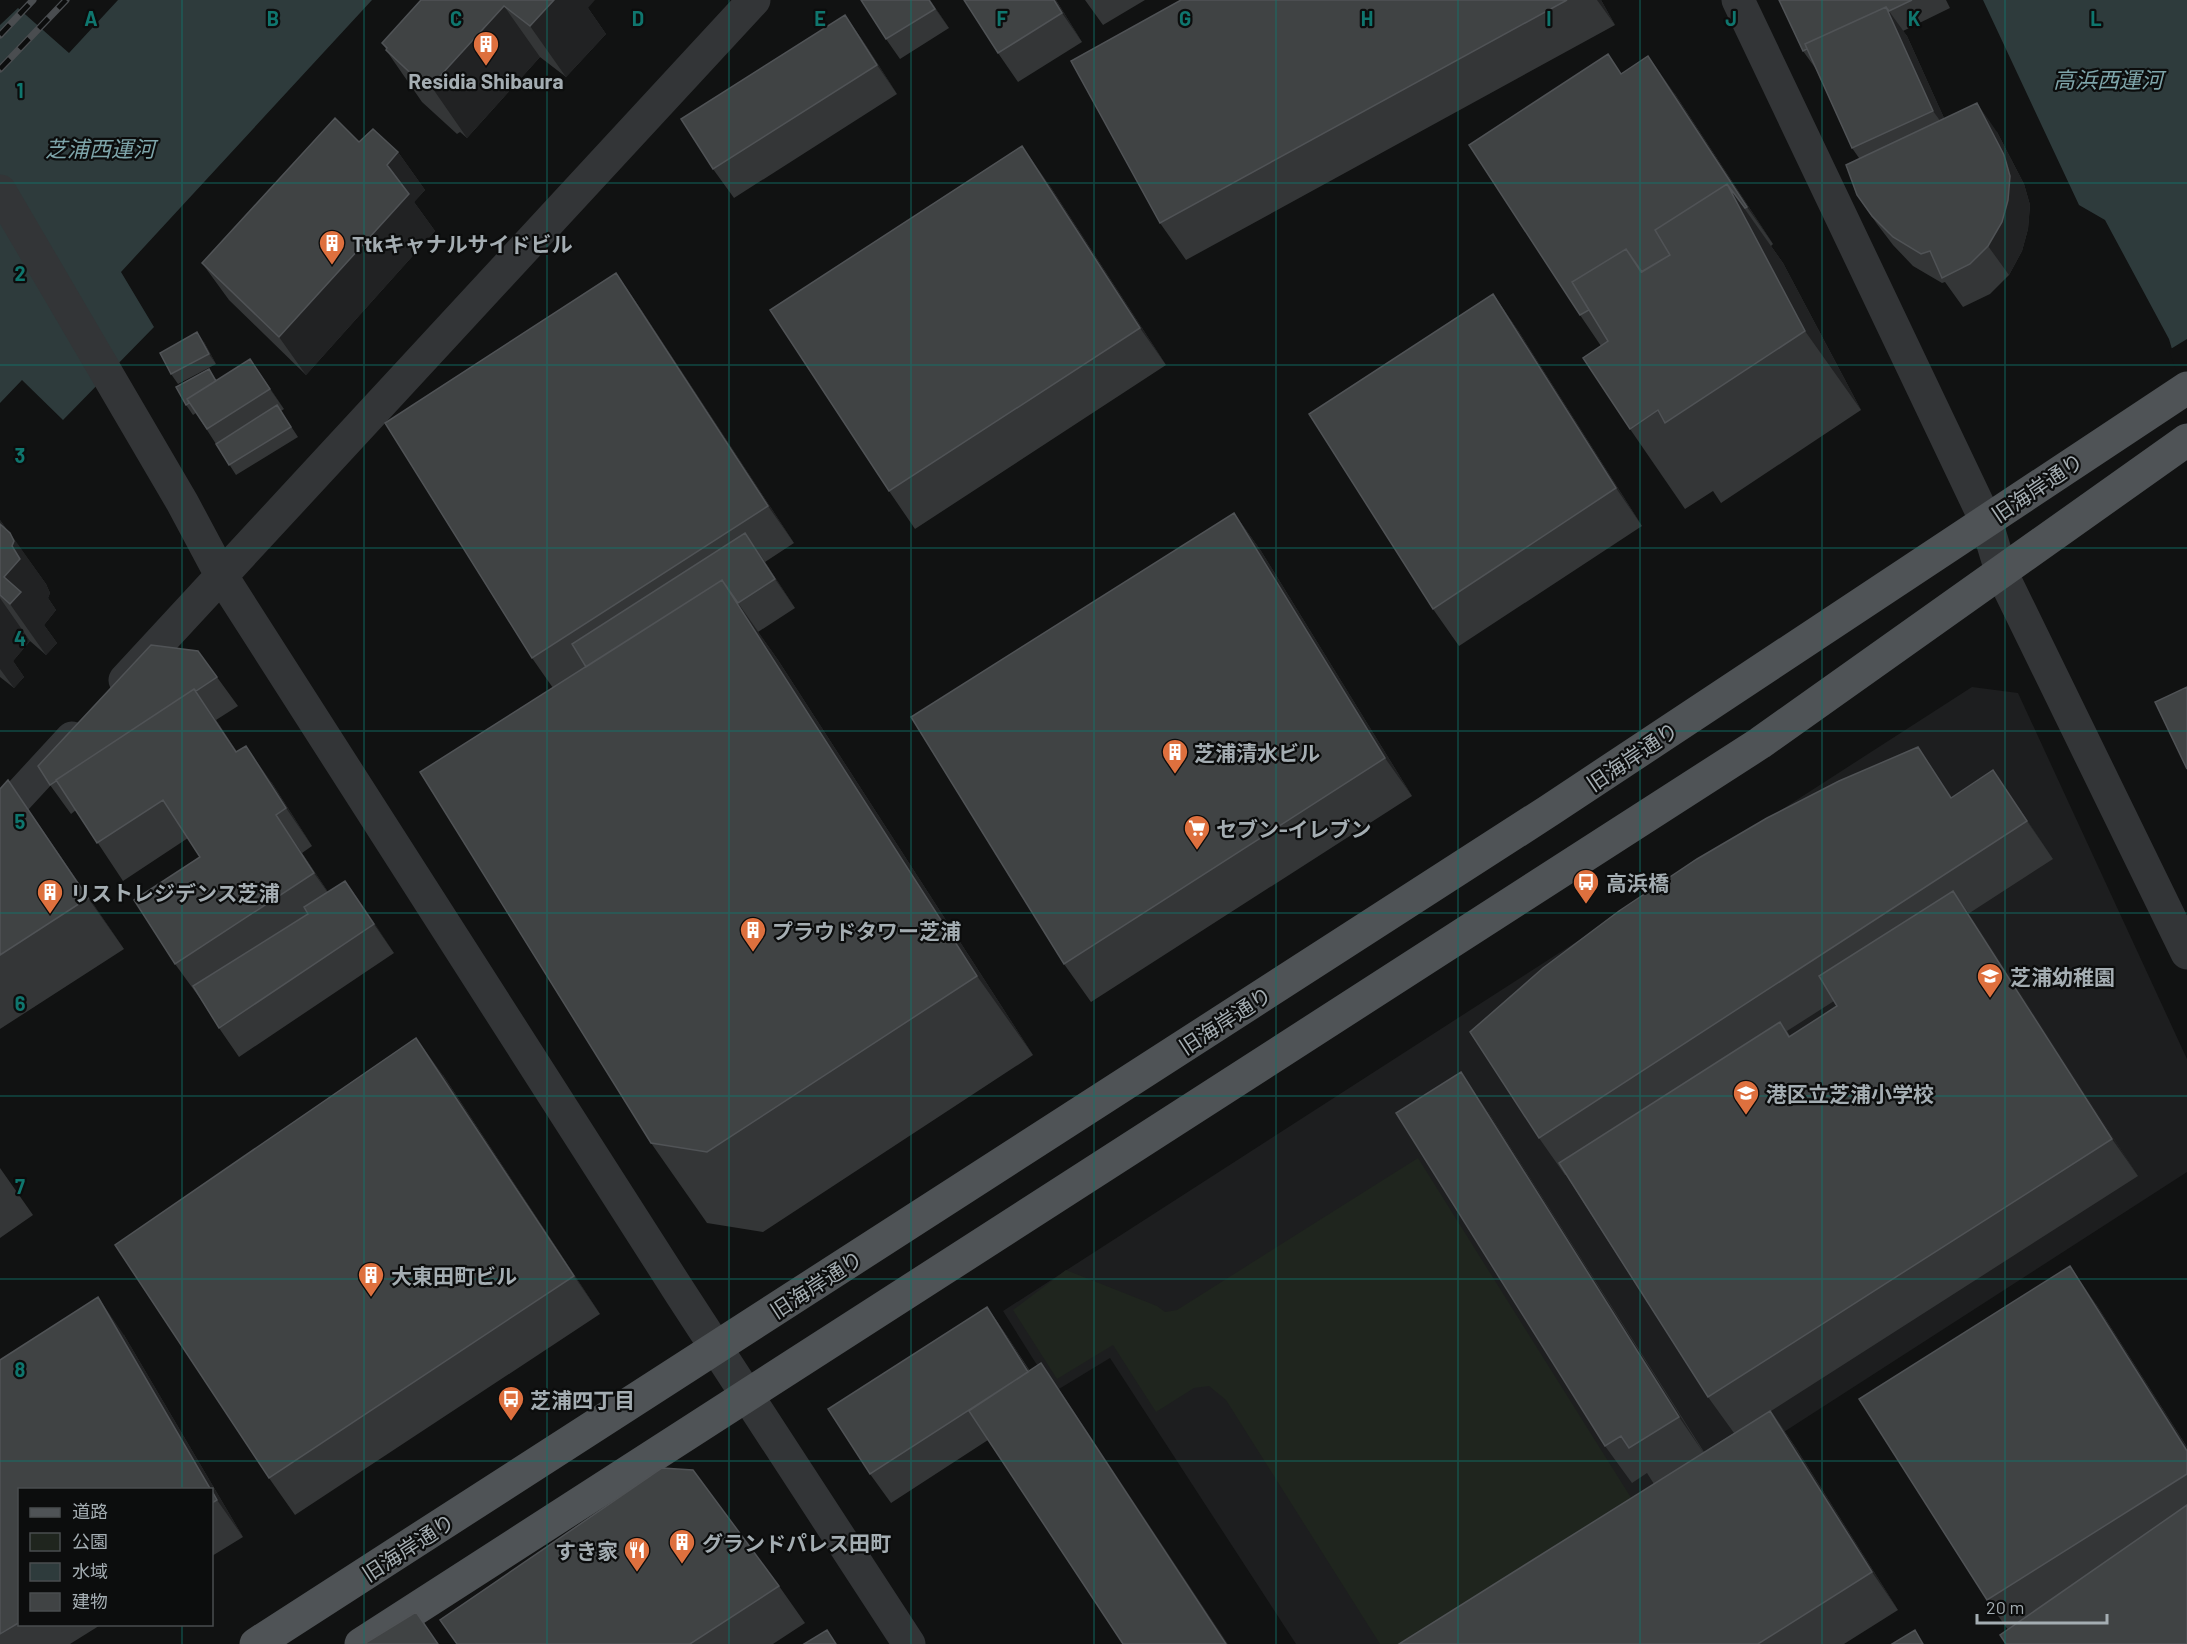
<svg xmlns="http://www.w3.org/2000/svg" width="2187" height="1644" viewBox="0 0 2187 1644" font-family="Barlow,'Noto Sans JP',sans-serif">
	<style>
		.built { fill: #1d1e1f }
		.green { fill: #1f251e }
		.water { fill: #2e3b3c }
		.pier { fill: #111212 }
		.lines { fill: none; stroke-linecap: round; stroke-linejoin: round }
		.tertiary { stroke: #333537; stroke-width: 33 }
		.primary { stroke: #4f5356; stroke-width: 33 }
		.rail-casing { stroke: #4a4d50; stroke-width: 7 }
		.rail { stroke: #0c0d0d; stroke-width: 4.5; stroke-dasharray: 14; stroke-linecap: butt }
		.wall { fill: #343637; fill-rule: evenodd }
		.shaded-wall { fill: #212223 }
		.building { fill: #404344; stroke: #505356; stroke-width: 1.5 }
		.grid { fill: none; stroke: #0f766e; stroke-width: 1.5; stroke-opacity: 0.55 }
		.labels { text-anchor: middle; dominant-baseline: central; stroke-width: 4.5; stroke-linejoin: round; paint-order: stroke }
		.poi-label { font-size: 21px; font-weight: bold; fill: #a4adb2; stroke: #0c0d0d; text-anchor: start }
		.street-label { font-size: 21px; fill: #a4adb2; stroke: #0c0d0d }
		.water-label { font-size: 22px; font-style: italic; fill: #7ea5aa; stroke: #0c0d0d }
		.grid-label { font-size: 20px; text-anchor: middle; font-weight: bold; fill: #0f766e; stroke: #0c0d0d; stroke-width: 4.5; stroke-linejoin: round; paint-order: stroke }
	</style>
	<rect width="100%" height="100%" fill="#111212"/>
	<path class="built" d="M1972,687L2018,693L2187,1059V1172L1455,1644H1296L1110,1358L1054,1392L1003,1311Z"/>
	<path class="green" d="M1418,1158L1635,1504L1411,1644H1380L1226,1400L1209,1386L1194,1388L1156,1412L1113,1345L1057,1379L1013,1310L1066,1270L1157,1306L1165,1312L1177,1310Z"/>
	<path class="water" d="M118,0H372L121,272L154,327L63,420L22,380L0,403V25L18,8L69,53Z
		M1983,0H2187V400L2169,339L2105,220L2079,205Z"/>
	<path class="pier" d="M2187,339V403L2169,350Z"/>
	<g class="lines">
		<path class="tertiary" d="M1738,0L1986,521L2002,574L2187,953
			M0,191L182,502L221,575L681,1294L909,1644
			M125,680L754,0
			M0,816L72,738"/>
		<path class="primary" d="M256,1644L1550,810L2187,388
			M361,1644L1760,743L2187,440"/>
		<g class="rail-casing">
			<path id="rail" d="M0,35L33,0
				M0,69L66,0"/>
		</g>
		<use href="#rail" class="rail"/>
	</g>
	<path class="wall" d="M421,0L588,8L606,34L566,77L540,57L467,138L460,132L457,134L422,102L386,50V49L382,43Z
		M930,0L949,28L900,59L886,39Z
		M964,0H1056L1082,42L1018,82L998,53Z
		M1085,0H1145L1103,25Z
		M1181,0H1601L1615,25L1186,260L1160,223Z
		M1779,0H1946L1950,8L1903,31L1907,36L1944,118L1997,132L2024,184L2030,205L2028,229L2022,251L2009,275L1990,294L1963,307L1945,282L1942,283L1913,266L1893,245L1877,224L1857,195L1859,158L1852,148L1816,69L1803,51Z
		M845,15L865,44L897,94L734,198L713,169Z
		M1622,74L1675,94L1773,244L1771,246L1783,263L1861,410L1721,503L1713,491L1685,509L1630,429L1601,346L1580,315Z
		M398,152L425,190L414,202L435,231L306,375L229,300L202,263Z
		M1048,183L1166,365L915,529L889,491Z
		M616,273L642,311L794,543L765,562L795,608L758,632L778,660L1033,1055L763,1232L707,1223L651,1143L553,688L532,658Z
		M1493,294L1519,332L1642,526L1459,646L1433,609Z
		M204,342L216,364L178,384L171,374Z
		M250,359L284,409L281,411L298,437L236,475L196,413L193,415L186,405L217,380Z
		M1234,513L1261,551L1412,796L1091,1002L1064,964Z
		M0,520L46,584L50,593L48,598L56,610L44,625L57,643L46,655L30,641L13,661L24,677L14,688L0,677Z
		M198,651L238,706L216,720L237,752L272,783L312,846L302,853L328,892L345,881L394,953L239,1057L219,1028L202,1001L175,964L200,857L188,838L123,881L76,810L71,814L50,785Z
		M8,780L124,949L0,1029V789Z
		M1952,797L2019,808L2053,859L1968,914L2138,1176L1771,1411L1796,1448L1898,1610L1844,1644H1399L1654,1484L1647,1473L1632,1483L1605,1446L1487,1110L1704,1452L1734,1433L1708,1397L1566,1175H1565L1539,1138ZM1834,1001L1837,1006L1790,1036L1787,1031Z
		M443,1075L600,1314L295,1515L269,1478Z
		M0,1168L33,1215L0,1238Z
		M2096,1304L2187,1447V1644L2008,1630L1987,1600Z
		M987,1307L1007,1336L1030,1371L1067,1401L988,1440L891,1503L870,1474Z
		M124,1335L243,1537L212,1556V1490H20V1624H102L70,1644H0V1360Z
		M779,1586L805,1623L773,1644H457Z"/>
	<path class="shaded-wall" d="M554,0H595L588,8L606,34L566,77L530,26Z
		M929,0H930L949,28Z
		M1054,0H1056L1082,42L1062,13Z
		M1597,0H1601L1615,25Z
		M504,6L540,57L467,138L431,86Z
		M1886,7L1907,36L1954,140L1933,111Z
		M845,15L865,44L897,94L877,65Z
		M1648,56L1675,94L1773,244L1747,207Z
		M1977,103L1997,132L2024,184L2030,205L2028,229L2022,251L2009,275L1988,246Z
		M1022,146L1048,183L1166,365L1140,328Z
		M398,152L425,190L414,202L435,231L306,375L279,337L387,165Z
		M1727,184L1783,263L1861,410L1805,331Z
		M616,273L642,311L794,543L768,506Z
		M1493,294L1519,332L1642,526L1616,488Z
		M197,332L204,342L216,364L209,354Z
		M250,359L264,379L284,409L270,389Z
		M1234,513L1261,551L1412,796L1385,758Z
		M0,520L12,538L10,533L46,584L50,593L48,598L56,610L44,625L57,643L46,655L10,604L4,577Z
		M745,533L765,562L795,608L775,579Z
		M722,580L778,660L1033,1055L977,976Z
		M0,598L30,641L13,661L24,677L14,688L0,669Z
		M194,689L220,726L262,790L236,752Z
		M246,746L272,783L312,846L286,808Z
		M1918,747L1944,785L1978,835L1951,798Z
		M1993,770L2019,808L2053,859L2027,821Z
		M8,780L44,832L124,949L88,898Z
		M276,815L302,853L340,910L314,873Z
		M345,881L366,910L394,953L374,924Z
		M1953,891L1979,928L2138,1176L2112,1139Z
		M416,1038L443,1075L600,1314L574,1276Z
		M1461,1072L1487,1110L1705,1455L1679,1417Z
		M2070,1266L2096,1304L2187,1447V1451Z
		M98,1297L124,1335L243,1537L217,1500L212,1490H211Z
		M987,1307L1007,1336L1049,1402L1029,1372Z
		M1041,1363L1067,1401L1228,1644H1226Z
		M1770,1411L1796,1448L1898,1610L1872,1572Z"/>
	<path class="building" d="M421,0H554L530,26L504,6L431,86L424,80L421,83L386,50L387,48L382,43Z
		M861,0H929L935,9L886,39Z
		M964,0H1054L1062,13L998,53Z
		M1181,0H1567L1160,223L1071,61Z
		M1779,0H1912L1889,11L1886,7L1805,44L1807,49L1803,51Z
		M1886,7L1933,111L1852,148L1805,44Z
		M845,15L877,65L713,169L681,119Z
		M1608,54L1621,74L1648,56L1747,207L1745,208L1727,184L1655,230L1670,255L1642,272L1626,249L1572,282L1589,310L1580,315L1469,145Z
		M1977,103L2004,155L2010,176L2008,200L2002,222L1988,246L1970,264L1942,278L1930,251L1921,254L1893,237L1872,216L1857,195L1846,165Z
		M335,118L359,142L373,129L398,152L387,165L409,194L279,337L202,263Z
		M1022,146L1140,328L889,491L770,310Z
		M1727,184L1805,331L1665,423L1658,410L1630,429L1583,358L1608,341L1572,282L1626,249L1641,272L1670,255L1655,230Z
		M616,273L768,506L532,658L385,423Z
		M1493,294L1616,488L1433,609L1309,414Z
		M197,332L209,354L171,374L160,353Z
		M250,359L270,389L207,429L187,399Z
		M209,369L216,381L187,399L189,403L186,405L176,387Z
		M277,405L291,427L229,465L216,444Z
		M1234,513L1385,758L1064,964L911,717Z
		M0,524L10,533L14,541L12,546L20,559L4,577L21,592L10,604L0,595Z
		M745,533L775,579L738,603L722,580L586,667L572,644Z
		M722,580L977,976L707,1152L651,1143L420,772Z
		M151,645L198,651L217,677L196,691L194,689L56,780V781L50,785L38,766Z
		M2187,687V769L2155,702Z
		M194,689L236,752L246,746L286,808L276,815L314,873L175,964L134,900L200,857L163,800L97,843L56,780Z
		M1918,747L1951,798L1993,770L2027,821L1539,1138L1470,1032L1543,968L1619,911L1697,859L1767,818L1839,781Z
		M8,780L88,898L0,955V789Z
		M345,881L374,924L219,1028L193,986L308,914L304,907Z
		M1953,891L2112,1139L1708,1397L1559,1163L1780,1022L1789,1037L1837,1006L1819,976Z
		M416,1038L574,1276L269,1478L115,1245Z
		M1461,1072L1679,1417L1629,1448L1621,1436L1605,1446L1396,1113Z
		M2070,1266L2187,1451V1474L1987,1600L1859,1399Z
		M98,1297L211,1490H20V1622L0,1634V1360Z
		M987,1307L1028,1372L870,1474L828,1409Z
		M1041,1363L1226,1644H1123L969,1411Z
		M1770,1411L1872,1572L1758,1644H1399Z
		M662,1468L693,1470L779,1586L690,1644H457L440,1620Z
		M212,1491L217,1500L212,1503Z
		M2187,1505V1644H2006L2000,1635Z
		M416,1612L438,1644H364Z
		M827,1630L836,1644H804Z
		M1915,1630L1923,1644H1892Z"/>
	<path class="grid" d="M182,0V1490M364,0V1644M547,0V1644M729,0V1644M911,0V1644M1094,0V1644M1276,0V1644M1458,0V1644M1640,0V1644M1822,0V1644M2005,0V1644M0,183H2187M0,365H2187M0,548H2187M0,731H2187M0,913H2187M0,1096H2187M0,1279H2187M0,1461H2187M182,1624V1644"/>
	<defs>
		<g id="building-pin" transform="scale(1.35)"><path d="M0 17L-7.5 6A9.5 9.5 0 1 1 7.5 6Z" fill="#de703e" stroke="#0c0d0d"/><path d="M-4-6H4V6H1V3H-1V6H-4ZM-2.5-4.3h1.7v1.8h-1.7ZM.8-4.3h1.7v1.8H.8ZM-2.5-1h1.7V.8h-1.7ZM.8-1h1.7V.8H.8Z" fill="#fff"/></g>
		<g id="supermarket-pin" transform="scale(1.35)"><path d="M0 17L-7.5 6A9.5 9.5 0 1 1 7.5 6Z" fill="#de703e" stroke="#0c0d0d"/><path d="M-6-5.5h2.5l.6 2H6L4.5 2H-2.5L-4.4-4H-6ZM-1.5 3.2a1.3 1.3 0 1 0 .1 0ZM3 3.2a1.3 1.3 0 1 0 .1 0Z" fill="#fff"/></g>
		<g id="bus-pin" transform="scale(1.35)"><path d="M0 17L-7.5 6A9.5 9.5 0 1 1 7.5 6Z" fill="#de703e" stroke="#0c0d0d"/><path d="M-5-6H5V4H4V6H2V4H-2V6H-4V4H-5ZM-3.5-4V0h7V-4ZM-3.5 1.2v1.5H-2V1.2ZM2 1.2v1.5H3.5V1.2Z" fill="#fff"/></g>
		<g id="school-pin" transform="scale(1.35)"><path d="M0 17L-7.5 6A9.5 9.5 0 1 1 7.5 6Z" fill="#de703e" stroke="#0c0d0d"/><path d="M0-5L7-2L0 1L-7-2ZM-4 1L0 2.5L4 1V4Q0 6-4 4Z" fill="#fff"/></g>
		<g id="restaurant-pin" transform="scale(1.35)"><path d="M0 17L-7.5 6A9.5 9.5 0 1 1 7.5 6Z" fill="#de703e" stroke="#0c0d0d"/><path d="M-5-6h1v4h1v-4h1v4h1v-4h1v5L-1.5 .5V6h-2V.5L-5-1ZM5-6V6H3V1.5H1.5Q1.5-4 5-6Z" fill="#fff"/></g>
	</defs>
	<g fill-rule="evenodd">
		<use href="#building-pin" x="486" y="44"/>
		<use href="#building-pin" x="332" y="243"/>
		<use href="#building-pin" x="1175" y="752"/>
		<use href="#supermarket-pin" x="1197" y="828"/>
		<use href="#bus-pin" x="1586" y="882"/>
		<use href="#building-pin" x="50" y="892"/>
		<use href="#building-pin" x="753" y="930"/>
		<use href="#school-pin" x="1990" y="976"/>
		<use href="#school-pin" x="1746" y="1093"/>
		<use href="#building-pin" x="371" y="1275"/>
		<use href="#bus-pin" x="511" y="1399"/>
		<use href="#building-pin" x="682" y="1542"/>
		<use href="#restaurant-pin" x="637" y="1550"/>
	</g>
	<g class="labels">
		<g class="poi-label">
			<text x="486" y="80" text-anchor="middle">Residia Shibaura</text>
			<text x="352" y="243">Ttkキャナルサイドビル</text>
			<text x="1194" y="752">芝浦清水ビル</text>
			<text x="1216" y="828">セブン-イレブン</text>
			<text x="1606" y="882">高浜橋</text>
			<text x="70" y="892">リストレジデンス芝浦</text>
			<text x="772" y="930">プラウドタワー芝浦</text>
			<text x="2010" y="976">芝浦幼稚園</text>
			<text x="1766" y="1093">港区立芝浦小学校</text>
			<text x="391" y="1275">大東田町ビル</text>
			<text x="530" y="1399">芝浦四丁目</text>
			<text x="702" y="1542">グランドパレス田町</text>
			<text x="618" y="1550" text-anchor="end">すき家</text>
		</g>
		<g class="street-label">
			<text transform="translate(2037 487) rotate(-34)">旧海岸通り</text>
			<text transform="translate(1632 756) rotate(-34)">旧海岸通り</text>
			<text transform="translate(1225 1020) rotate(-33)">旧海岸通り</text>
			<text transform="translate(816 1284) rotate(-33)">旧海岸通り</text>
			<text transform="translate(408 1547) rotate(-33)">旧海岸通り</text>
		</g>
		<g class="water-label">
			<text x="2108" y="79">高浜西運河</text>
			<text x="100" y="148">芝浦西運河</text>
		</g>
	</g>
	<g class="grid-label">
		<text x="91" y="26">A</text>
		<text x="273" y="26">B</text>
		<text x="456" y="26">C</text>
		<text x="638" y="26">D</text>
		<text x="820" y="26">E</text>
		<text x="1002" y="26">F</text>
		<text x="1185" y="26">G</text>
		<text x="1367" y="26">H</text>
		<text x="1549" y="26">I</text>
		<text x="1731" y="26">J</text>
		<text x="1914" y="26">K</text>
		<text x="2096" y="26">L</text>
		<text x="20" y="98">1</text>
		<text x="20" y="281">2</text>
		<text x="20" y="463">3</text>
		<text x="20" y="646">4</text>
		<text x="20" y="829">5</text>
		<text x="20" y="1011">6</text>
		<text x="20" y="1194">7</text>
		<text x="20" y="1377">8</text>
	</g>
	<rect x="18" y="1488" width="195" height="138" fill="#0c0d0d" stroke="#494d4f" stroke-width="1.5"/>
	<rect x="30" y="1508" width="30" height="9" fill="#4f5356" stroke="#494d4f" stroke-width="1.5"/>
	<text x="72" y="1518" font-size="18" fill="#a4adb2">道路</text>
	<rect x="30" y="1533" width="30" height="18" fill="#1f251e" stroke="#494d4f" stroke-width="1.5"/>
	<text x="72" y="1548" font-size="18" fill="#a4adb2">公園</text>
	<rect x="30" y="1563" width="30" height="18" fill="#2e3b3c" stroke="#494d4f" stroke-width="1.5"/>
	<text x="72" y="1578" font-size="18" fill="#a4adb2">水域</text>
	<rect x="30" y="1593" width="30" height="18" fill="#404344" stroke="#494d4f" stroke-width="1.5"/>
	<text x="72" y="1608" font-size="18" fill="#a4adb2">建物</text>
	<path d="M1977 1614v9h130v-9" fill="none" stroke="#a4adb2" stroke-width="3"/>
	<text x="1986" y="1614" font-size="18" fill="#a4adb2" stroke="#0c0d0d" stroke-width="4.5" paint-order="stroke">20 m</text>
</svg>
